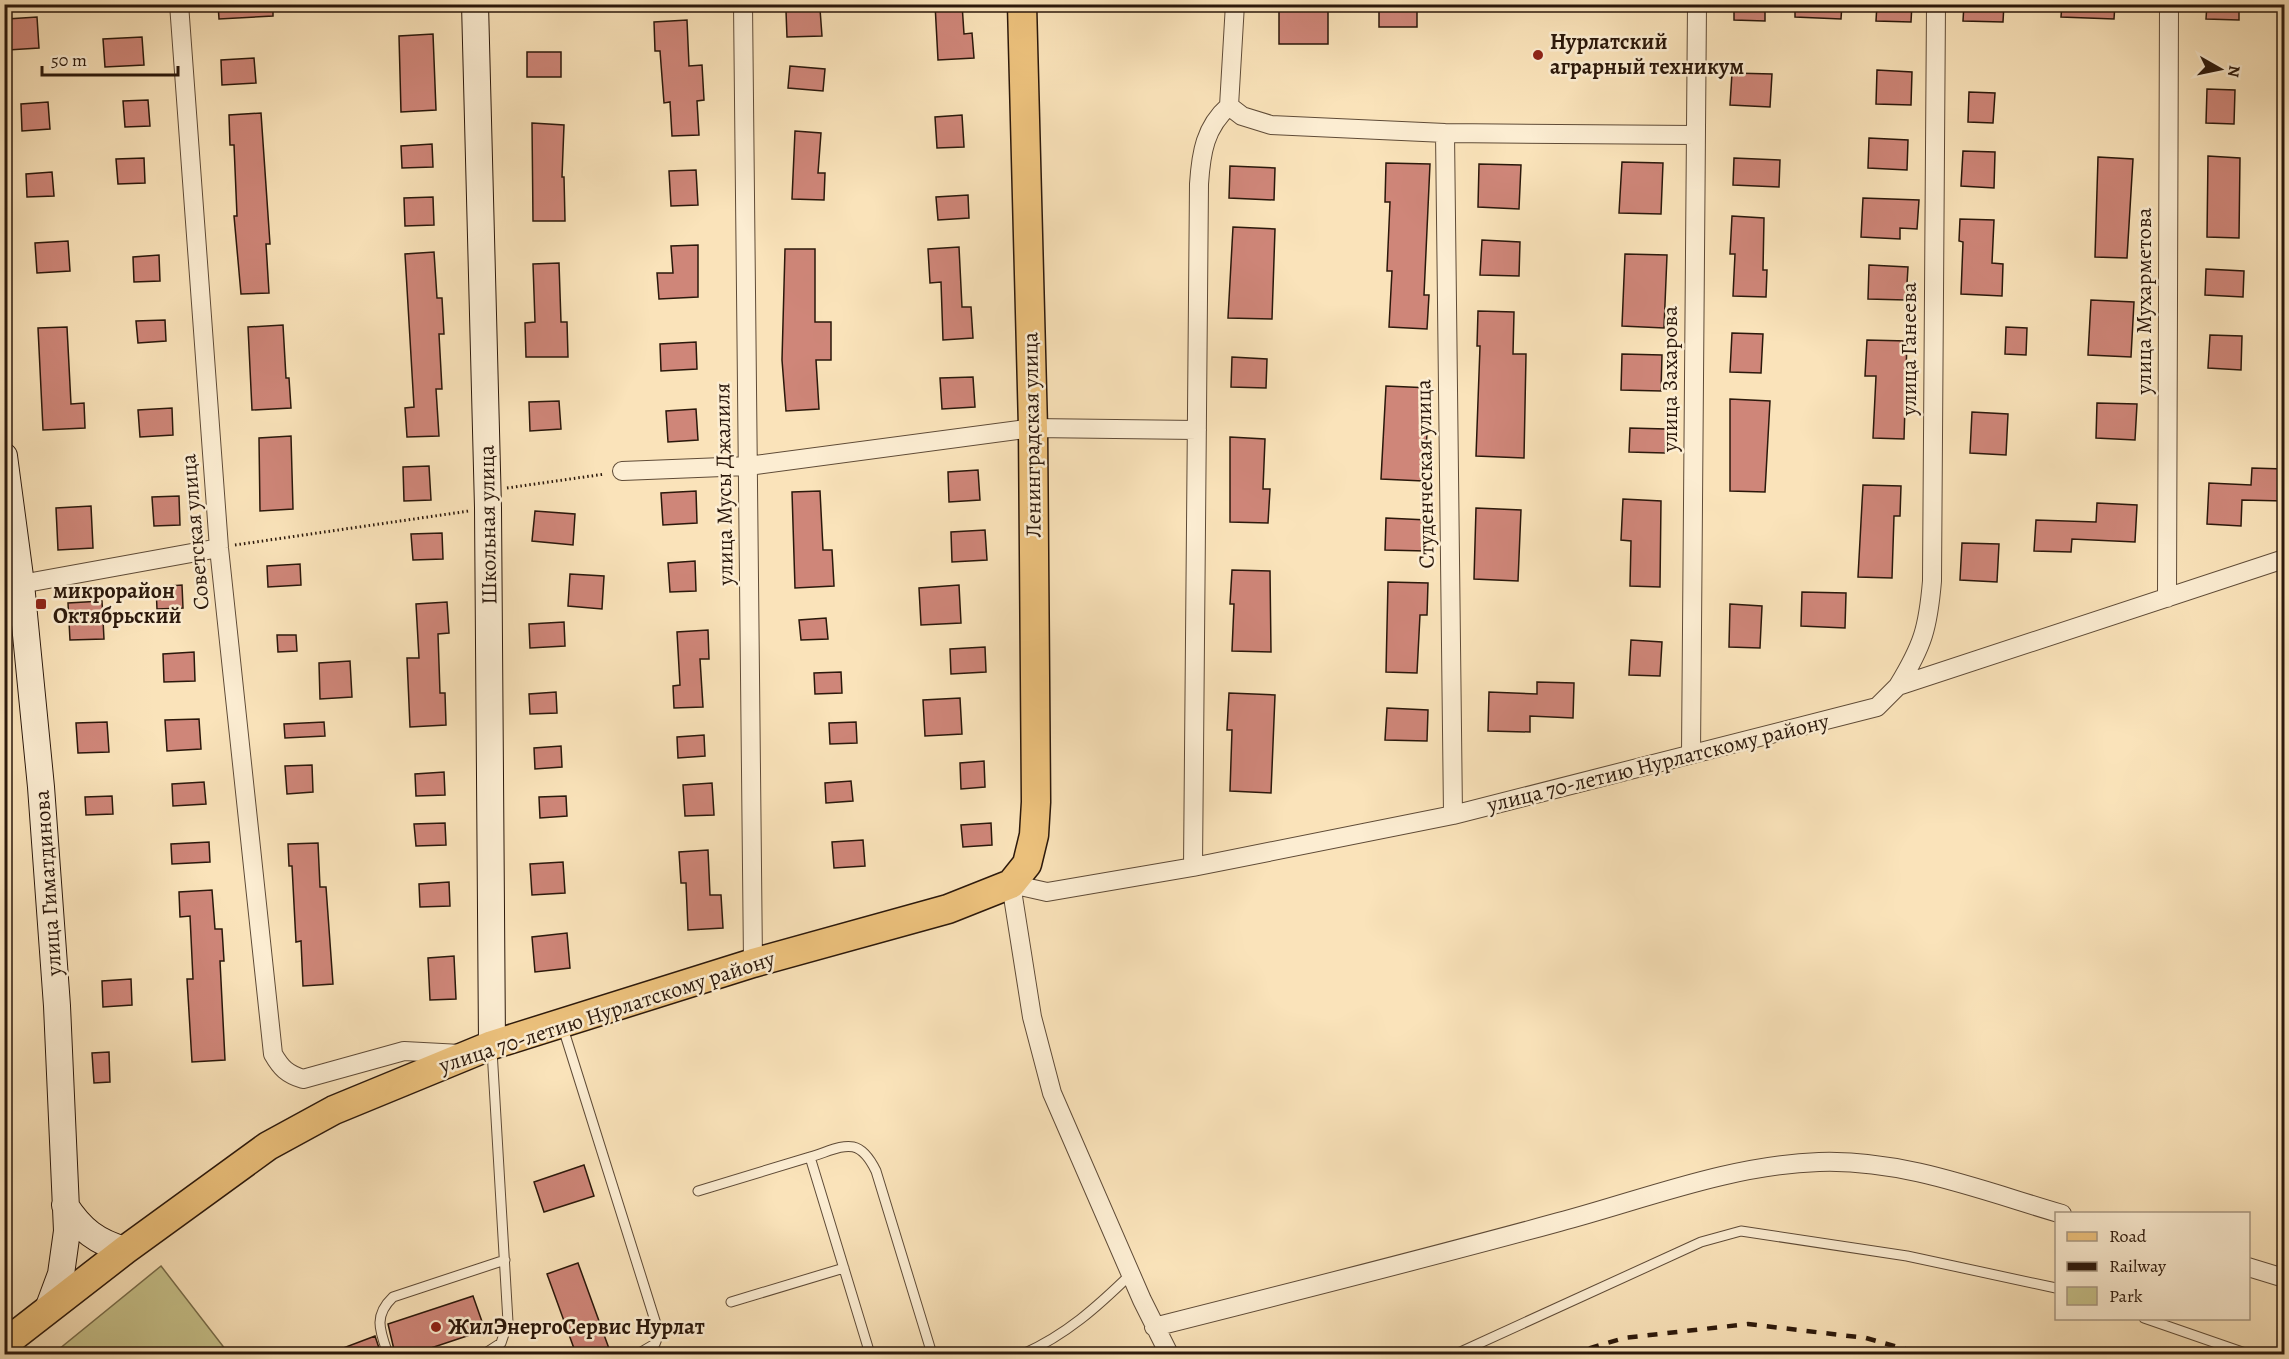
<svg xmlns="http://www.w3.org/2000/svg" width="2289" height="1359" viewBox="0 0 2289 1359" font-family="Alegreya,serif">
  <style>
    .green { fill: #c6c18a; stroke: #786c4a; stroke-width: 1.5 }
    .building { fill: #cf8679; stroke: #2b180b; stroke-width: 1.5 }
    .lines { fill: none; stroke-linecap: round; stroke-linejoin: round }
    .lane-casing { stroke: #5f4b37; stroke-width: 11 }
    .street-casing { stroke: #5f4b37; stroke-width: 20 }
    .secondary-casing { stroke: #2b180b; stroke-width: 28 }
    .primary-casing { stroke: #2b180b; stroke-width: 31 }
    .path { stroke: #2b180b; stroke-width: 3; stroke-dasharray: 1.5 3; stroke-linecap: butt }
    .lane { stroke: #fcedd2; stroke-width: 9 }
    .street { stroke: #fcedd2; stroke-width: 18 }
    .secondary { stroke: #fcedd2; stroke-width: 26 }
    .primary { stroke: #edc27d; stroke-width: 28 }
    .rail { stroke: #2b180b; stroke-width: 4.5; stroke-dasharray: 10 10; stroke-linecap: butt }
    .poi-dot { fill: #8f2418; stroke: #fcedd2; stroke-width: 2 }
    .labels { text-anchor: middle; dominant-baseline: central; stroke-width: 5; stroke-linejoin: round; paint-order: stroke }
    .poi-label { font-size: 22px; font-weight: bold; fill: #2b180b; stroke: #fcedd2; text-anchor: start }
    .street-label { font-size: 22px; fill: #2b180b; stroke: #fcedd2 }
  </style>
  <rect width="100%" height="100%" fill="#fae3ba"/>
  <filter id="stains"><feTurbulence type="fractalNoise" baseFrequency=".00333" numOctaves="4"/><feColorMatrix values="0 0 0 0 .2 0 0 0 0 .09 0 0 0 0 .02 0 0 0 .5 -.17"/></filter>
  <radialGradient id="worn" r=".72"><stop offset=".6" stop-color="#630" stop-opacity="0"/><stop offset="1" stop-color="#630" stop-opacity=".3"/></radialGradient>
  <!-- green -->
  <path class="green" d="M 161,1266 L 229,1354 L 53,1354 Z"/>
  <!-- building -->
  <path class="building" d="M 218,4 L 273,4 L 273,16 L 219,19 Z
    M 935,4 L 962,4 L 964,34 L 972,33 L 974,58 L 938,60 Z
    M 1279,4 L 1328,4 L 1328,44 L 1279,44 Z
    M 1379,4 L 1417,4 L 1417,27 L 1379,27 Z
    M 1734,4 L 1765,4 L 1765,21 L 1734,20 Z
    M 1795,4 L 1842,4 L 1841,19 L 1795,17 Z
    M 1877,4 L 1912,4 L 1911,22 L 1876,21 Z
    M 1964,4 L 2004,4 L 2003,22 L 1963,21 Z
    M 2062,4 L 2115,4 L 2114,19 L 2061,17 Z
    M 2207,4 L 2239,4 L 2239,20 L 2206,19 Z
    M 820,9 L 822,36 L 787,37 L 786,11 Z
    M 37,17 L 39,48 L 8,50 L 7,19 Z
    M 687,20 L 689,66 L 702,65 L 704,100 L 697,101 L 699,135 L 672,136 L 670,102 L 664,103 L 660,51 L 655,51 L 654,22 Z
    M 433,34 L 436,110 L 401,112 L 399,36 Z
    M 142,37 L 144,65 L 105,67 L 103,39 Z
    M 527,52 L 561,52 L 561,77 L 527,77 Z
    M 254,58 L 256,83 L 222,85 L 221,60 Z
    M 790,66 L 825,69 L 823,91 L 788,88 Z
    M 1877,70 L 1912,72 L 1911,105 L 1876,104 Z
    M 1732,73 L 1772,74 L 1770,107 L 1730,105 Z
    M 2207,89 L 2235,90 L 2234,124 L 2206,123 Z
    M 1969,92 L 1995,93 L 1993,123 L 1968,122 Z
    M 148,100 L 150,126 L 125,127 L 123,101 Z
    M 48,102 L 50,129 L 22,131 L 21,104 Z
    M 261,113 L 270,244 L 266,244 L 269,293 L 241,294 L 234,216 L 237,216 L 234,145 L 230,145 L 229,115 Z
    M 962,115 L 964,147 L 937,148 L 935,117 Z
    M 532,123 L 564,125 L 562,177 L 564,177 L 565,221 L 533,221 Z
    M 795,131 L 821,133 L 818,173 L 825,173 L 824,200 L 792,199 Z
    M 1869,138 L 1908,140 L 1907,170 L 1868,168 Z
    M 432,144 L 433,167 L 402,168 L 401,146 Z
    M 1963,151 L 1995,152 L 1994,188 L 1961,186 Z
    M 2208,156 L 2240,158 L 2239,238 L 2207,237 Z
    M 2098,157 L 2133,159 L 2127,258 L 2095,257 Z
    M 144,158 L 145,183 L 118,184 L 116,159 Z
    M 1734,158 L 1780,160 L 1779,187 L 1733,185 Z
    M 1622,162 L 1663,163 L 1661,214 L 1619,213 Z
    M 1386,163 L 1430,164 L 1424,295 L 1429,295 L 1427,329 L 1389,327 L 1392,271 L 1387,271 L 1390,202 L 1385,202 Z
    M 1479,164 L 1521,165 L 1519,209 L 1478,207 Z
    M 1230,166 L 1275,168 L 1274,200 L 1229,198 Z
    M 696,170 L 698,205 L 671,206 L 669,171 Z
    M 52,172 L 54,196 L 27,197 L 26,174 Z
    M 968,195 L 969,218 L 938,220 L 936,197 Z
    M 433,197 L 434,225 L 405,226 L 404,198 Z
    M 1863,198 L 1919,200 L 1917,229 L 1900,228 L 1900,239 L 1861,237 Z
    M 1732,216 L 1764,218 L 1763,270 L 1767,270 L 1766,297 L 1733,296 L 1735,254 L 1730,254 Z
    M 1960,219 L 1994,220 L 1992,263 L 2003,264 L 2002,296 L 1961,294 L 1963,242 L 1959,241 Z
    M 1233,227 L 1275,229 L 1272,319 L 1228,318 Z
    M 1482,240 L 1520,242 L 1519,276 L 1480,275 Z
    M 68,241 L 70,271 L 37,273 L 35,243 Z
    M 698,245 L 698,297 L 659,299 L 657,273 L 673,273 L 671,246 Z
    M 959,247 L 962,307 L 971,307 L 973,338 L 943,340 L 941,282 L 930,283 L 928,249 Z
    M 785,249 L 815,249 L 815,322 L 831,322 L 831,360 L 816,360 L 819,409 L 786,411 L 782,360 Z
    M 434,252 L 437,298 L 442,298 L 444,334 L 439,334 L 442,389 L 436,389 L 439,436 L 407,437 L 405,408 L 414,407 L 405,254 Z
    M 1625,254 L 1667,255 L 1664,328 L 1622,326 Z
    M 159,255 L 160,281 L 134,282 L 133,257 Z
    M 559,263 L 561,322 L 567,322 L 568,357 L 526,357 L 525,323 L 535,322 L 533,264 Z
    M 1869,265 L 1908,267 L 1906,300 L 1868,299 Z
    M 2206,269 L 2244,271 L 2243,297 L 2205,295 Z
    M 2091,300 L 2134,302 L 2131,357 L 2088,355 Z
    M 1478,311 L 1514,312 L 1513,354 L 1526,354 L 1524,458 L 1476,456 L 1480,346 L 1477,346 Z
    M 165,320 L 166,341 L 138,343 L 136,321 Z
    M 283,325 L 286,378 L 289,378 L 291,408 L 252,410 L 248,327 Z
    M 67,327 L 71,404 L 84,403 L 85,428 L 43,430 L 38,328 Z
    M 2006,327 L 2027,328 L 2026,355 L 2005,354 Z
    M 1732,333 L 1763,334 L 1761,373 L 1730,372 Z
    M 2210,335 L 2242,336 L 2241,370 L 2208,368 Z
    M 1867,340 L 1907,341 L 1904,439 L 1873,438 L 1876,376 L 1865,376 Z
    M 696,342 L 697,369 L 661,371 L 660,344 Z
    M 1622,354 L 1662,355 L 1661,391 L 1621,390 Z
    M 1232,357 L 1267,359 L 1266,388 L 1231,387 Z
    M 973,377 L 975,407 L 942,409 L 940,378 Z
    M 1386,386 L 1431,388 L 1423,481 L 1381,479 Z
    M 1730,399 L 1770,401 L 1765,492 L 1730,491 Z
    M 559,401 L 561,429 L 530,431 L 529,402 Z
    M 2097,403 L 2137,404 L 2135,440 L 2096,438 Z
    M 172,408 L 173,435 L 140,437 L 138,410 Z
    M 696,409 L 698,440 L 668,442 L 666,411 Z
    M 1972,412 L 2008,414 L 2006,455 L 1970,453 Z
    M 1630,428 L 1666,429 L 1665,453 L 1629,452 Z
    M 291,436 L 293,509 L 260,511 L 259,438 Z
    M 1230,437 L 1265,439 L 1263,489 L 1270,489 L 1268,523 L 1230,522 Z
    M 429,466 L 431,500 L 404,501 L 403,467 Z
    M 2252,468 L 2284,469 L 2284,501 L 2242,500 L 2241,526 L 2207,524 L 2209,483 L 2251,485 Z
    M 978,470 L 980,500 L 949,502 L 948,472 Z
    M 1863,485 L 1901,486 L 1900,516 L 1894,516 L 1892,578 L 1858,577 Z
    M 696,491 L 697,523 L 663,525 L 661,493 Z
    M 820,491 L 823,550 L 832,550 L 834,586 L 795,588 L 792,492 Z
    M 179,496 L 180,525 L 154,526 L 152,497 Z
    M 1623,499 L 1661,501 L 1660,587 L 1630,586 L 1631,541 L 1621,540 Z
    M 2097,503 L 2137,505 L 2135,542 L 2072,539 L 2071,552 L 2034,551 L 2036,520 L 2096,522 Z
    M 91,506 L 93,548 L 58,550 L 56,508 Z
    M 1476,508 L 1521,510 L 1518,581 L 1474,579 Z
    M 535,511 L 575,514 L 573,545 L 532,541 Z
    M 1386,518 L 1427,520 L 1426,551 L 1385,550 Z
    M 985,530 L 987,560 L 952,562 L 951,532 Z
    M 442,533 L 443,559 L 413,560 L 411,534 Z
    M 1962,543 L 1999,544 L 1997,582 L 1960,580 Z
    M 695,561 L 696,591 L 670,592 L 668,563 Z
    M 300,564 L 301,585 L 268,587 L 267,566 Z
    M 1232,570 L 1270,571 L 1271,652 L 1232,651 L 1234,604 L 1230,604 Z
    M 570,574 L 604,576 L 602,609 L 568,606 Z
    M 1388,582 L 1428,583 L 1427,615 L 1420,615 L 1417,673 L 1386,672 Z
    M 182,585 L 183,608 L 157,609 L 156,587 Z
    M 959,585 L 961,623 L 921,625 L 919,588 Z
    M 1802,592 L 1846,593 L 1845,628 L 1801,626 Z
    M 102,601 L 104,639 L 70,640 L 68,603 Z
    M 447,602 L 449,633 L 438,634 L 440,693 L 445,693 L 446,725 L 410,727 L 407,658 L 419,658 L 416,604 Z
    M 1730,604 L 1762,606 L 1760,648 L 1729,647 Z
    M 826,618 L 828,639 L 801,640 L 799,620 Z
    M 564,622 L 565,646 L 530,648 L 529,624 Z
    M 708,630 L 709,659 L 700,659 L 703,707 L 674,708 L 673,686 L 680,685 L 677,632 Z
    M 277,635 L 296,635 L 297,651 L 278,652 Z
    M 1631,640 L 1662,642 L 1660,676 L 1629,675 Z
    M 985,647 L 986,672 L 951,674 L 950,649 Z
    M 194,652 L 195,681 L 164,682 L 163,654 Z
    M 350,661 L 352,697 L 320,699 L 319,663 Z
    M 841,672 L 842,693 L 815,694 L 814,673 Z
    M 1537,682 L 1574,683 L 1573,718 L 1530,716 L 1530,732 L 1488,731 L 1489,692 L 1537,694 Z
    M 556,692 L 557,713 L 530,714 L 529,694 Z
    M 1229,693 L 1275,695 L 1271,793 L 1230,791 L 1232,730 L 1227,730 Z
    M 960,698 L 962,734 L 925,736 L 923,700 Z
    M 1387,708 L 1428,710 L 1427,741 L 1385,740 Z
    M 199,719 L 201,749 L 167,751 L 165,720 Z
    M 107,722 L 109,752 L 78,753 L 76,723 Z
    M 324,722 L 325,736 L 285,738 L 284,724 Z
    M 856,722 L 857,743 L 830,744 L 829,723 Z
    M 704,735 L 705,756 L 678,758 L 677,737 Z
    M 561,746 L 562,767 L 535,769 L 534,748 Z
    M 984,761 L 985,787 L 961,789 L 960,763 Z
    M 312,765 L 313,792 L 287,794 L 285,766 Z
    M 444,772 L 445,795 L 416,796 L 415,774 Z
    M 851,781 L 853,801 L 826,803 L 825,783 Z
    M 204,782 L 206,804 L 173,806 L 172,784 Z
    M 712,783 L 714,815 L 685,816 L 683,785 Z
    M 112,796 L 113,814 L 86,815 L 85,797 Z
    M 566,796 L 567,816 L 540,818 L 539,797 Z
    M 445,823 L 446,845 L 416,846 L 414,824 Z
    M 991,823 L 992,845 L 963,847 L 961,825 Z
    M 863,840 L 865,866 L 834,868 L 832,842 Z
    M 209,842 L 210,862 L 172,864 L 171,844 Z
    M 318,843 L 320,887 L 326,887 L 333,984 L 303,986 L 301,941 L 296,942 L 292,866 L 289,866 L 288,844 Z
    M 708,850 L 710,895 L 721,895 L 723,928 L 688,930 L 686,883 L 681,883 L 679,852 Z
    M 563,862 L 565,893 L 532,895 L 530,864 Z
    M 449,882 L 450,906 L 420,907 L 419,884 Z
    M 212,890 L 215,929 L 222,929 L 224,961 L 220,961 L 225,1060 L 192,1062 L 187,979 L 193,979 L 190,916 L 180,917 L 179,892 Z
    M 567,933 L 570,968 L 535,972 L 532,937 Z
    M 454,956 L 456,999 L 430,1000 L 428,958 Z
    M 131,979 L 132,1005 L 103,1007 L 102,981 Z
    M 109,1052 L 110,1082 L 94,1083 L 92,1053 Z
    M 584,1165 L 594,1196 L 544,1212 L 534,1182 Z
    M 578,1263 L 611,1354 L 576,1354 L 547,1274 Z
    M 473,1296 L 485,1330 L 413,1354 L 395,1354 L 388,1324 Z
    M 375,1336 L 381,1354 L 331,1354 L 330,1353 Z"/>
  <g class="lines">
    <defs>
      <path id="lane" d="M 563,1028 L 657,1327 L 658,1336 L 655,1344 L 638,1354
        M 698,1191 L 810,1157
        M 731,1302 L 844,1268
        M 2144,1318 L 2248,1354
        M 388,1354 C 380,1331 373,1316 393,1297 L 505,1260
        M 484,1354 L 501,1343 L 508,1322 L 492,1050
        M 870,1354 L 810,1157 C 843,1147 858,1134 876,1171 L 932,1354
        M 1023,1354 C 1066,1335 1097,1307 1131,1274
        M 1456,1354 L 1701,1242 L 1741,1231 L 1907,1256 L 2056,1288"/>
      <path id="street" d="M 179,4 L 219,548 L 273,1054 C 281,1068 287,1074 303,1079 L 404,1051 L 461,1054
        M 743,4 L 753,963
        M 1229,106 L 1235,4
        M 1445,133 L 1453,815
        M 622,471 L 748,466 L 1033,428 L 1197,430
        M 21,584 L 219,548
        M 2167,598 L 2169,4
        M 1898,686 C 1923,645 1928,628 1932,581 L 1936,4
        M 1691,754 L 1697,4
        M 1193,867 L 1199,184 C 1201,153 1205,127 1229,106 L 1242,116 L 1271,125 L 1445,133 L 1696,135
        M 2248,1267 L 2284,1278
        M 1154,1327 C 1289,1293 1424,1259 1559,1222 C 1645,1199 1730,1165 1819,1162 C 1903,1159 1983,1191 2062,1214
        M 1169,1354 L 1142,1300 L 1052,1093 L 1032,1017 L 1011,884 L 1047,892 L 1193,867 L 1453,815 L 1877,707 L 1898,686 L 2284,559"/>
      <path id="secondary" d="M 475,4 L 488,508 L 492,1045
        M 4,456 L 21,584 L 41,787 L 57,1006 L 67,1231 L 61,1274 L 48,1309
        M 65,1205 C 81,1230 97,1242 125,1250"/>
      <path id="primary" d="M 4,1344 L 125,1250 L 268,1146 L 334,1110 L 492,1045 L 753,963 L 948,909 L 1011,884 L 1027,864 L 1034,835 L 1036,802 L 1033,428 L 1022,4"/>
    </defs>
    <!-- lane casing -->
    <use href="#lane" class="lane-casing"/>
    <!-- street casing -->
    <use href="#street" class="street-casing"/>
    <!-- secondary casing -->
    <use href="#secondary" class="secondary-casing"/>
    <!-- primary casing -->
    <use href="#primary" class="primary-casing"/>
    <!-- path -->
    <path class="path" d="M 507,488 L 605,474
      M 235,545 L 469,511"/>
    <!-- lane -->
    <use href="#lane" class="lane"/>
    <!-- street -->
    <use href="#street" class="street"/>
    <!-- secondary -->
    <use href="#secondary" class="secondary"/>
    <!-- primary -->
    <use href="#primary" class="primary"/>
    <!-- rail -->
    <path class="rail" d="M 1570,1354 L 1624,1338 L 1748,1324 L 1866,1338 L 1922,1354"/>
  </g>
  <!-- markers -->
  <g class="poi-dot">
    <circle cx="1538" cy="55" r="6"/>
    <rect x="35" y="598" width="12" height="12" rx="3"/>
    <circle cx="436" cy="1327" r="6"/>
  </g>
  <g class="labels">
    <!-- poi labels -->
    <g class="poi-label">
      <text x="1550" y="42">Нурлатский<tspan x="1550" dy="25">аграрный техникум</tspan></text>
      <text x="53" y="591">микрорайон<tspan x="53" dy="25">Октябрьский</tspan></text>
      <text x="448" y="1327">ЖилЭнергоСервис Нурлат</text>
    </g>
    <!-- street labels -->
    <g class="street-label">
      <text transform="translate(2144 301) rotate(-90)">улица Мухарметова</text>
      <text transform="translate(1909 349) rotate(-90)">улица Ганеева</text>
      <text transform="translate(1670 379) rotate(-90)">улица Захарова</text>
      <text transform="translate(1032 435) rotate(-91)">Ленинградская улица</text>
      <text transform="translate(1425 474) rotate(-91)">Студенческая улица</text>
      <text transform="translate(724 484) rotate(-91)">улица Мусы Джалиля</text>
      <text transform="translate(488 525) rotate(-91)">Школьная улица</text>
      <text transform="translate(195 532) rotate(-95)">Советская улица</text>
      <text transform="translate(1658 763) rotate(-14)">улица 70-летию Нурлатскому району</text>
      <text transform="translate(48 883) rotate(-94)">улица Гиматдинова</text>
      <text transform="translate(607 1012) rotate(-18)">улица 70-летию Нурлатскому району</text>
    </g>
  </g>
  <!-- margin -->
  <rect width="2289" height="1359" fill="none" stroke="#fae3ba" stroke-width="24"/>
  <rect x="6" y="6" width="2277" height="1347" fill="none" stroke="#2b180b" stroke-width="3"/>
  <rect x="12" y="12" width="2265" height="1335" fill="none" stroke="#2b180b" stroke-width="1.5"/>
  <!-- legend -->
  <rect x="2055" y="1212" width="195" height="108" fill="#fcedd2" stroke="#a89882" stroke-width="1.5"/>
  <rect x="2067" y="1232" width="30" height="9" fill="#edc27d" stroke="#a89882" stroke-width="1.5"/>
  <text x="2109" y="1242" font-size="18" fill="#2b180b">Road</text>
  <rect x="2067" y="1262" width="30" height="9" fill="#2b180b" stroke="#a89882" stroke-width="1.5"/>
  <text x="2109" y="1272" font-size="18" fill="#2b180b">Railway</text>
  <rect x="2067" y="1287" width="30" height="18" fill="#c6c18a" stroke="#a89882" stroke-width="1.5"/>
  <text x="2109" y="1302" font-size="18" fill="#2b180b">Park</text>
  <!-- north arrow -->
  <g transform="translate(2220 69) rotate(99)" stroke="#fcedd2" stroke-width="4.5" paint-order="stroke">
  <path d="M0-4.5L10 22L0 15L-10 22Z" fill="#2b180b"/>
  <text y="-9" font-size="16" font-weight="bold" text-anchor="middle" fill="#2b180b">N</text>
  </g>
  <!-- scale -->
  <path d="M42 66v9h136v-9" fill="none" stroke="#2b180b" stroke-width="3"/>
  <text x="51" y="66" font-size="18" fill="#2b180b" stroke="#fcedd2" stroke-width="4.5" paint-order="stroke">50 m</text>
  <rect width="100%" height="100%" filter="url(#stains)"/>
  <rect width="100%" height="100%" fill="url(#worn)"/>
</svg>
